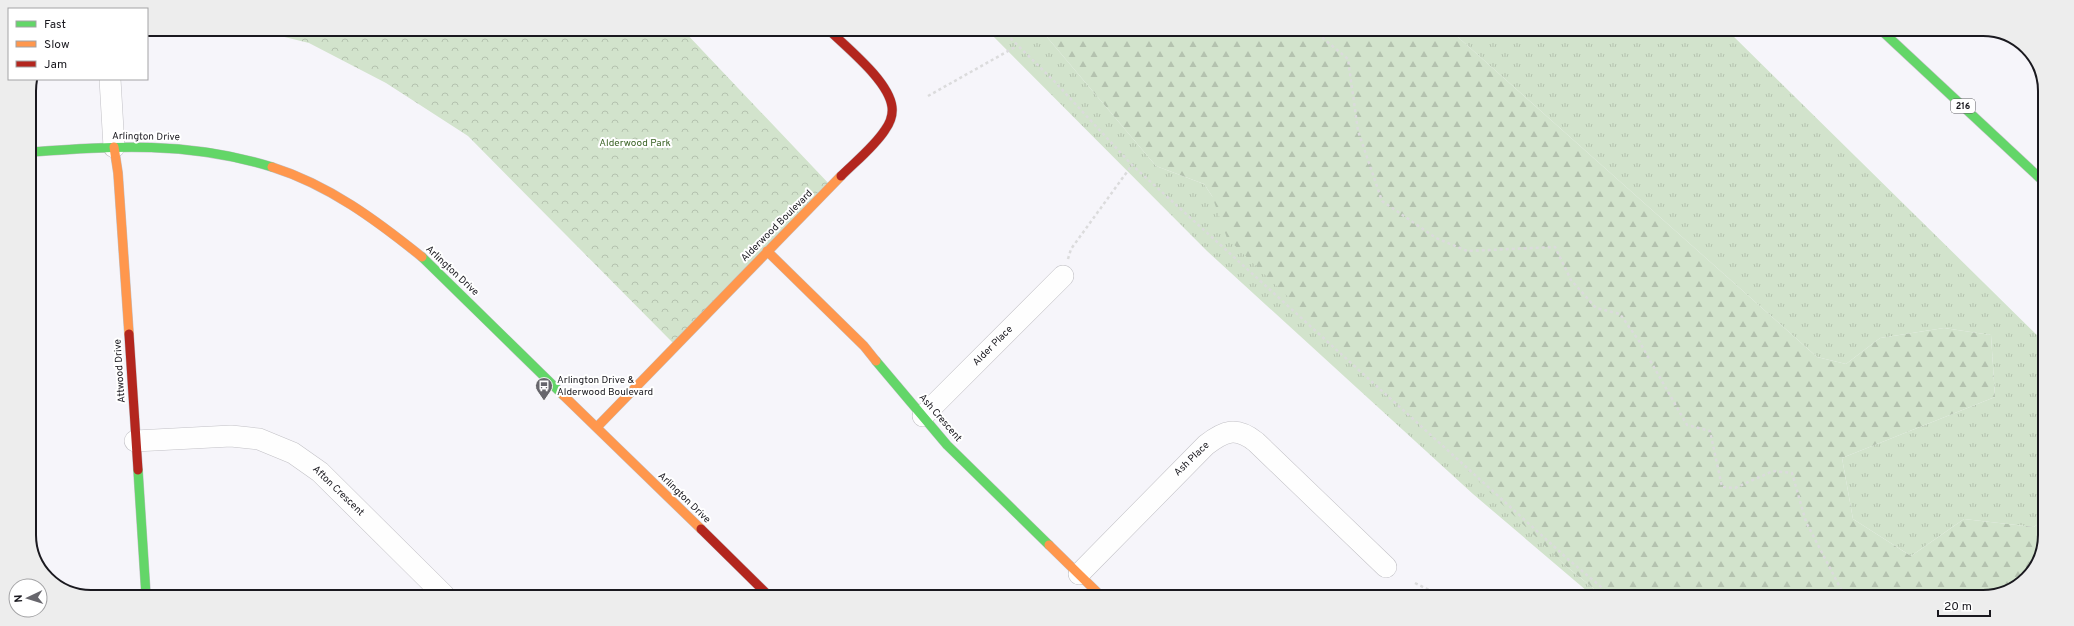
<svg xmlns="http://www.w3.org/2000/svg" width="2074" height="626" viewBox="0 0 2074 626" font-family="Overpass,sans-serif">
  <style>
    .grass { fill: url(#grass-tufts) }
    .forest { fill: url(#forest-firs) }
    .park { fill: url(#park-crowns) }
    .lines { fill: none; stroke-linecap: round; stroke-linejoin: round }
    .street-casing { stroke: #c2c1c6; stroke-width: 22 }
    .fast-casing { stroke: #c2c1c6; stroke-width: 10 }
    .slow-casing { stroke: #c2c1c6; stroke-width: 10 }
    .jam-casing { stroke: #c2c1c6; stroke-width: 10 }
    .path { stroke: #dbdbdc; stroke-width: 2.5; stroke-dasharray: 3 3; stroke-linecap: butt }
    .street { stroke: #fefefe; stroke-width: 21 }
    .fast { stroke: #63d668; stroke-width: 9 }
    .slow { stroke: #ff974d; stroke-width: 9 }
    .jam { stroke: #b3261e; stroke-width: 9 }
    .labels { text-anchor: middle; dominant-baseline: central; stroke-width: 4; stroke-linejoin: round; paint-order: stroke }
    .shield { fill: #fff; stroke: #5f5e62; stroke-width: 1 }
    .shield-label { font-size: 9px; font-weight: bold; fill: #1a191f }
    .street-label { font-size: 10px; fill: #1a191f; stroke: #fff }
    .park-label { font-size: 10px; fill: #3b6326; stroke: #fff }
    .poi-label { font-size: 10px; fill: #1a191f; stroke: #fff; text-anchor: start }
    .rim { fill: none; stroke: #1a191f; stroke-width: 2 }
  </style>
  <defs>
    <pattern id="grass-tufts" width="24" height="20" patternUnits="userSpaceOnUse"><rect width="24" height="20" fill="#d2e3cc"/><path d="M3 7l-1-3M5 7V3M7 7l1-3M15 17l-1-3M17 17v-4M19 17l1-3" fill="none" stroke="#b4c2af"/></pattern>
    <pattern id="forest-firs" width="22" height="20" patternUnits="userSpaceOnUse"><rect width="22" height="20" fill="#d2e3cc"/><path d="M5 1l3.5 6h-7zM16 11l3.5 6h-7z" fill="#b4c2af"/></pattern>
    <pattern id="park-crowns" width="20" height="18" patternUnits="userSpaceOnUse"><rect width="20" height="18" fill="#d2e3cc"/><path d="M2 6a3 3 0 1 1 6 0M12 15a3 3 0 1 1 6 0" fill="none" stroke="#b4c2af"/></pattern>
  </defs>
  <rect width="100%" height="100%" fill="#f6f5fa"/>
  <!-- grass -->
  <path class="grass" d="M 987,30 L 1041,30 L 1156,166 L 1204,184 L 1212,196 L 1566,566 L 1604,597 L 1594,597 L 1473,494 L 1207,251 Z
    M 1450,30 L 1728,31 L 2044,342 L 2043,520 L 2034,527 L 1964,519 L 1911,556 L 1853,519 L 1842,458 L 1995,397 L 1991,335 L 1944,328 L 1880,338 L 1846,364 L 1817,357 Z"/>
  <!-- forest -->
  <path class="forest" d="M 1041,30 L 1450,30 L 1817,357 L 1846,364 L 1880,338 L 1944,328 L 1991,335 L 1995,397 L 1842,458 L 1853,519 L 1911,556 L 1964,519 L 2034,527 L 2043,520 L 2043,551 L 2021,584 L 1983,597 L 1604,597 L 1566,566 L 1227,238 L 1212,196 L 1204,184 L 1156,166 Z"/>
  <!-- park -->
  <path class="park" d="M 252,29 L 683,30 L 831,186 L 675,345 L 468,136 L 386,83 L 309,43 Z"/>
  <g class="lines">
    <defs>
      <path id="street" d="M 110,79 L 114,147
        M 923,416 L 1063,276
        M 135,441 L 231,436 L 259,439 L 293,453 L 320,472 L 444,595
        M 1079,574 L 1206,445 C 1224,431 1236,426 1256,442 L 1386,567"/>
      <path id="fast" d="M 1882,31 L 2044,182
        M 29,152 C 115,146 188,141 272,167
        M 422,257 L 563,395
        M 876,361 L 947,445 L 1049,545
        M 138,470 L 146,595"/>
      <path id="slow" d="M 114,147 L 118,173 L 129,334
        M 272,167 C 329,185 376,220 422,257
        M 767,251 L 864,346 L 876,361
        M 563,395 L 701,529
        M 597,427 L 841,176
        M 1049,545 L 1101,596"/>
      <path id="jam" d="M 829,30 C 847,48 889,81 892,107 C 893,115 890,123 885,130 C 874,147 855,162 841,176
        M 129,334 L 138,470
        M 701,529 L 769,596"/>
    </defs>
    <!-- street casing -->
    <use href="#street" class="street-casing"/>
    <!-- fast casing -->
    <use href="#fast" class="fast-casing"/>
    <!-- slow casing -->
    <use href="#slow" class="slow-casing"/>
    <!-- jam casing -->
    <use href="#jam" class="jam-casing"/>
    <!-- path -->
    <path class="path" d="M 1002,30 L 1054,81 L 1132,165 L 1569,560 L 1613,597
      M 1313,30 L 1348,59 L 1358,131 L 1382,201 L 1436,238 L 1467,251 L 1555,247 L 1571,280 L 1596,308 L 1620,314 L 1639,341 L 1687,425 L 1710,431 L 1722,487 L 1735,488 L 1773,471 L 1792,473 L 1806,522 L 1845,597
      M 928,96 L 1017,46
      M 1068,259 L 1071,249 L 1132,165
      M 1415,583 L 1441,596"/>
    <!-- street -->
    <use href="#street" class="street"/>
    <!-- fast -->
    <use href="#fast" class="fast"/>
    <!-- slow -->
    <use href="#slow" class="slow"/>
    <!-- jam -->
    <use href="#jam" class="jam"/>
  </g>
  <!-- icons -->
  <defs>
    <symbol id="bus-pin" viewBox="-11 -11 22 30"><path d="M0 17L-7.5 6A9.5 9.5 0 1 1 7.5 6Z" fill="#67666c" stroke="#fff"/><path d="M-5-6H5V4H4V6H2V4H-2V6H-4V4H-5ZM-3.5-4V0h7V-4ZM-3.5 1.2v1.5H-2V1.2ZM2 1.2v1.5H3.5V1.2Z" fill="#fff"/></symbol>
  </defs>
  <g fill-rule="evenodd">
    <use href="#bus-pin" x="534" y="376" width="20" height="27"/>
  </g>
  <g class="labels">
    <!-- shield labels -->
    <rect class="shield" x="1951" y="99" width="24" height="14" rx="3"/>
    <g class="shield-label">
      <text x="1963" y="106">216</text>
    </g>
    <!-- street labels -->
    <g class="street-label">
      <text transform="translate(146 137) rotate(1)">Arlington Drive</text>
      <text transform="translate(777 226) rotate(-45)">Alderwood Boulevard</text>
      <text transform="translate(452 271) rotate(43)">Arlington Drive</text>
      <text transform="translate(993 346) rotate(-45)">Alder Place</text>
      <text transform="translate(120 371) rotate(-94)">Attwood Drive</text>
      <text transform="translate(940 418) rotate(49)">Ash Crescent</text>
      <text transform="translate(1192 459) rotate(-44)">Ash Place</text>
      <text transform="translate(338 491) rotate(44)">Afton Crescent</text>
      <text transform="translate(684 498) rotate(44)">Arlington Drive</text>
    </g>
    <!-- park labels -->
    <g class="park-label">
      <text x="635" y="143">Alderwood Park</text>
    </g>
    <!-- poi labels -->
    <g class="poi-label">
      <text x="557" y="380">Arlington Drive &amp;<tspan x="557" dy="12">Alderwood Boulevard</tspan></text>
    </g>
  </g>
  <!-- crop -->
  <path d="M0 0H2074V626H0ZM91 36H1983A55 55 0 0 1 2038 91V535A55 55 0 0 1 1983 590H91A55 55 0 0 1 36 535V91A55 55 0 0 1 91 36Z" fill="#ededed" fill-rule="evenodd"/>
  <path class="rim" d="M91 36H1983A55 55 0 0 1 2038 91V535A55 55 0 0 1 1983 590H91A55 55 0 0 1 36 535V91A55 55 0 0 1 91 36Z"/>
  <!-- legend -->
  <rect x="8" y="8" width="140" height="72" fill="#ffffff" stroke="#a3a3a5"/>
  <rect x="16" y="21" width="20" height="6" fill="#63d668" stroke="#a3a3a5"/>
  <text x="44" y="28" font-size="12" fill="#1a191f">Fast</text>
  <rect x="16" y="41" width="20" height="6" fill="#ff974d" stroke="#a3a3a5"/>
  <text x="44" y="48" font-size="12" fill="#1a191f">Slow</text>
  <rect x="16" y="61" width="20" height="6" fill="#b3261e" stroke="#a3a3a5"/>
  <text x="44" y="68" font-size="12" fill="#1a191f">Jam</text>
  <!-- north arrow -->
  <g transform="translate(28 598) rotate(266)"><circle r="19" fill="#ffffff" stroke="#a3a3a5"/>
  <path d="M0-3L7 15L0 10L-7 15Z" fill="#67666c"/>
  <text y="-6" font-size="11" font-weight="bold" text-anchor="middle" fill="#1a191f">N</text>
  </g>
  <!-- scale -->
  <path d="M1938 610v6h52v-6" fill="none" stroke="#1a191f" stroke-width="2"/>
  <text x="1944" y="610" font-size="12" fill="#1a191f" stroke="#ffffff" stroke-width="3" paint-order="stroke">20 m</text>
</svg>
